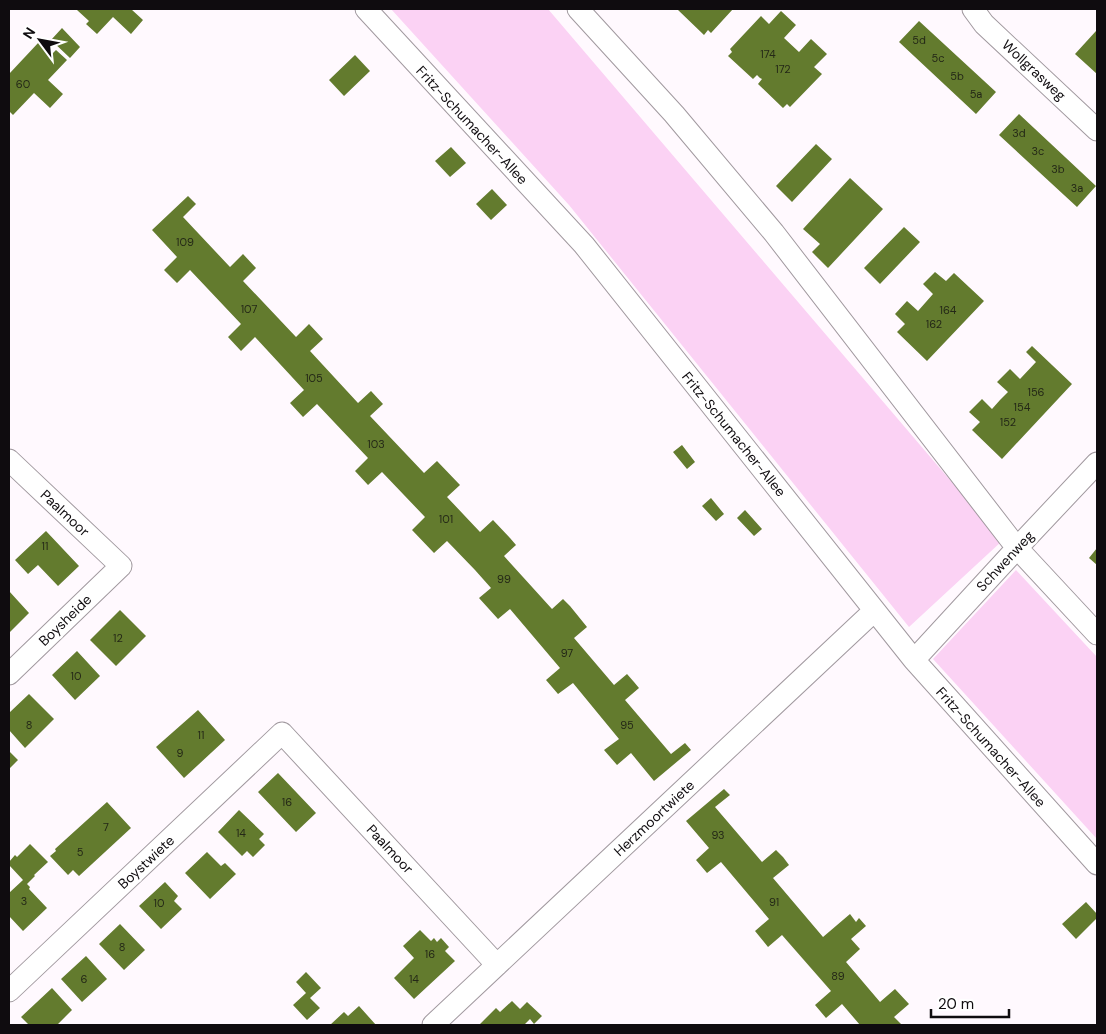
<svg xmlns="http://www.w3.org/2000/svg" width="1106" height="1034" viewBox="0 0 1106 1034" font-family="'DM Sans',sans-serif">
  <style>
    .green { fill: #fbd2f4 }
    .building { fill: #637b2e }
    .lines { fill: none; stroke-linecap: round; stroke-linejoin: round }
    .street-casing { stroke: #a1999f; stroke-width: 23 }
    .street { stroke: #fff; stroke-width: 21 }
    .labels { text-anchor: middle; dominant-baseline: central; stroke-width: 5; stroke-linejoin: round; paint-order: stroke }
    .number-label { font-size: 11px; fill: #242817 }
    .street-label { font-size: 14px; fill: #0f0c0f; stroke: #fff }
  </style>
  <rect width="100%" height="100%" fill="#fff9fe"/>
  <!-- green -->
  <path class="green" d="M 391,9 L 548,9 L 1002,541 L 909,627 L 569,205 Z
    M 1016,570 L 1097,657 L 1097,839 L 933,659 Z"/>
  <!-- building -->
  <path class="building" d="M 78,9 L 131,9 L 143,20 L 131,34 L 113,17 L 97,34 L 86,24 L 89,21 L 77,10 Z
    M 679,9 L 733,9 L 711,33 L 708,30 L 704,35 L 678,10 Z
    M 781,11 L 796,25 L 784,38 L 799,52 L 811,39 L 827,54 L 814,67 L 822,74 L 790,107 L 787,104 L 783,108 L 758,84 L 762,79 L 760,78 L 757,75 L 753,79 L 728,56 L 732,52 L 730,49 L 761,16 L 769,24 Z
    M 919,21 L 996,92 L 976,114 L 899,42 Z
    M 62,28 L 80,47 L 70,58 L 51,40 Z
    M 1096,31 L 1097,32 L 1097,74 L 1075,54 Z
    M 39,42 L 52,54 L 56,50 L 67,60 L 48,80 L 63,94 L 50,108 L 34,93 L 13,115 L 9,111 L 9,74 Z
    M 355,55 L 370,71 L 344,96 L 329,80 Z
    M 1019,114 L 1096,186 L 1077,207 L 999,135 Z
    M 816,144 L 832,159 L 792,202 L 776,186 Z
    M 451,147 L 466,163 L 450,177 L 435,161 Z
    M 850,178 L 883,209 L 828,268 L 812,252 L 820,244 L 803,229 Z
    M 492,189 L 507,205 L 491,220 L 476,204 Z
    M 188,196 L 196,204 L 183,217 L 230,267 L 243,254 L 256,268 L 243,281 L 296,337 L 309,324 L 323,339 L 310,351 L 358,403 L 371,391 L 383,404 L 370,416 L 424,473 L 437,461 L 460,485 L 447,497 L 480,532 L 493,520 L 510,538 L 516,545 L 504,556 L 552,609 L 563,599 L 570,606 L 587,627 L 574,638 L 614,685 L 627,674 L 634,682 L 639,688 L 625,700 L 671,754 L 685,743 L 691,750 L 654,781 L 631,753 L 617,765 L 604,750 L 619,739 L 573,683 L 558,694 L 546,680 L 560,668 L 510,609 L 498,619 L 479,598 L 491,588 L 475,570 L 447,541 L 434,553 L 412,530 L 425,517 L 382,472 L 368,485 L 355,471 L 368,458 L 317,404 L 303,417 L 290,403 L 304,390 L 255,337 L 241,351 L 228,337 L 241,324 L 190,270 L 177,283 L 164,270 L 177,257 L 152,230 Z
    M 904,227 L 920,242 L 880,284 L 864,268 Z
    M 935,272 L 946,281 L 954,273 L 984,301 L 927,361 L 897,332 L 905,324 L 895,314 L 907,301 L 918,311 L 933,294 L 923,284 Z
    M 1032,346 L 1072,384 L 1002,459 L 972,430 L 980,422 L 969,412 L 982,399 L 992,409 L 1000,400 L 1008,392 L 997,382 L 1010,369 L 1020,379 L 1036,362 L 1026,352 Z
    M 682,445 L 695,462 L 687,469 L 673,452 Z
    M 711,498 L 724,514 L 716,521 L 702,506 Z
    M 745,510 L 762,529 L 754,536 L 737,518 Z
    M 46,531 L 79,566 L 58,586 L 38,565 L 28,574 L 15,560 Z
    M 1097,548 L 1097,565 L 1089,558 Z
    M 9,591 L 29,613 L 9,633 Z
    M 120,610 L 146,636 L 116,666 L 90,640 Z
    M 77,651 L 100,676 L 75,700 L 52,675 Z
    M 29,694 L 54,719 L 25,748 L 9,730 L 9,713 Z
    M 198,710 L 225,740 L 184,778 L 156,747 Z
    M 9,751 L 18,760 L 9,769 Z
    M 278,773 L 316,813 L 296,832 L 258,792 Z
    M 724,789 L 730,795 L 715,807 L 762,862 L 776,850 L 783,857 L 789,865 L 773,878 L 823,937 L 850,914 L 856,922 L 859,918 L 866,926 L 851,939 L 860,949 L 846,962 L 880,1002 L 895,989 L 909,1004 L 894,1017 L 902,1025 L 860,1025 L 842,1004 L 826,1018 L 815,1005 L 831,991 L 782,935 L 768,947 L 755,931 L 769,919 L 721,862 L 707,873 L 696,860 L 709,848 L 686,821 Z
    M 107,802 L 131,828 L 79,876 L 73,870 L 68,875 L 50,856 L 56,851 L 55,849 Z
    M 239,810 L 264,834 L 259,839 L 265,845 L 253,857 L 247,851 L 242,856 L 218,832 Z
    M 30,844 L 48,862 L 34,875 L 35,876 L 27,884 L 30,887 L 29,889 L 47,908 L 23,931 L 9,916 L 9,893 L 23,880 L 9,865 L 9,862 L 15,855 L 17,857 Z
    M 207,852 L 221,866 L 225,863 L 236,874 L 210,899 L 185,873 Z
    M 165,882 L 178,896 L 174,901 L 182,909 L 161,929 L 139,906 Z
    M 1086,902 L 1097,914 L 1097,918 L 1076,939 L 1062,924 Z
    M 120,924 L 145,950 L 124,970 L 99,944 Z
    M 420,930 L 431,941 L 434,938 L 437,942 L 441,938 L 449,947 L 445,951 L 455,961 L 414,999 L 394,978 L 414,958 L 403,946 Z
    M 86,956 L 107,979 L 82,1002 L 61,979 Z
    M 306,972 L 321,988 L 310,998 L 320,1008 L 307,1020 L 293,1005 L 306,993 L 296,982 Z
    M 52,988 L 72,1010 L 57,1025 L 29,1025 L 21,1017 Z
    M 512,1001 L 520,1009 L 527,1002 L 542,1016 L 534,1024 L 530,1019 L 524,1025 L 479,1025 L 496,1008 L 500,1012 Z
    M 359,1006 L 376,1025 L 330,1025 L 344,1012 L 348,1016 Z"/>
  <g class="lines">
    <defs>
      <path id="street" d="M 366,9 L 584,245 L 914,660 L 1097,864
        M 578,9 L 674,114 L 774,233 L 1017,548 L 1097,634
        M 973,9 L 984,24 L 1097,130
        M 9,460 L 121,566 L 9,674
        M 914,660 L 1017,548 L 1097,463
        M 9,991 L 282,733 L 497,965
        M 433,1025 L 874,611"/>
    </defs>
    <!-- street casing -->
    <use href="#street" class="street-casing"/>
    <!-- street -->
    <use href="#street" class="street"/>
  </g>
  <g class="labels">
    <!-- number labels -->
    <g class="number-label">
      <text x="919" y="40">5d</text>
      <text x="768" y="54">174</text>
      <text x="938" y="58">5c</text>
      <text x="783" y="69">172</text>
      <text x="957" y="76">5b</text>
      <text x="23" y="84">60</text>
      <text x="976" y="94">5a</text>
      <text x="1019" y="133">3d</text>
      <text x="1038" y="151">3c</text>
      <text x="1058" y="169">3b</text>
      <text x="1077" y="188">3a</text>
      <text x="185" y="242">109</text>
      <text x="249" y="309">107</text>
      <text x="948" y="310">164</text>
      <text x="934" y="324">162</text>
      <text x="314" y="378">105</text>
      <text x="1036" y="392">156</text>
      <text x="1022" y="407">154</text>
      <text x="1008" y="422">152</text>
      <text x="376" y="444">103</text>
      <text x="446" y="519">101</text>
      <text x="45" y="546">11</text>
      <text x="504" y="579">99</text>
      <text x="118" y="638">12</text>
      <text x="567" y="653">97</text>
      <text x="76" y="676">10</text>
      <text x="29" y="725">8</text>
      <text x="627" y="725">95</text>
      <text x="201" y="735">11</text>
      <text x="180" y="753">9</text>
      <text x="287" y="802">16</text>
      <text x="106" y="827">7</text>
      <text x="241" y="833">14</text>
      <text x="718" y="835">93</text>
      <text x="80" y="852">5</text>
      <text x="24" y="901">3</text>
      <text x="774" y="902">91</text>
      <text x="159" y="903">10</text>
      <text x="122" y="947">8</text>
      <text x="430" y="954">16</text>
      <text x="838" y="976">89</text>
      <text x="84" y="979">6</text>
      <text x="414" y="979">14</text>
    </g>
    <!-- street labels -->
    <g class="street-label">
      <text transform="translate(1034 70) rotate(43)">Wollgrasweg</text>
      <text transform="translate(472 125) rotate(47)">Fritz-Schumacher-Allee</text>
      <text transform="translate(734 434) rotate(51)">Fritz-Schumacher-Allee</text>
      <text transform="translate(65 513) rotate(43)">Paalmoor</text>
      <text transform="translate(1005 561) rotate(-47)">Schwenweg</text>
      <text transform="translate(65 620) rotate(-44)">Boysheide</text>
      <text transform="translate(991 747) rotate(48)">Fritz-Schumacher-Allee</text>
      <text transform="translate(654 818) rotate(-43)">Herzmoortwiete</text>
      <text transform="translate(390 849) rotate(47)">Paalmoor</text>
      <text transform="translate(146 862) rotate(-43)">Boystwiete</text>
    </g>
  </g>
  <!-- border -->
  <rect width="1106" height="1034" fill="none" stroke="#0f0c0f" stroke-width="20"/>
  <!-- north arrow -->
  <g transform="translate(40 40) rotate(302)" stroke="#ffffff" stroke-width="4" paint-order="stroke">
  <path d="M0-4L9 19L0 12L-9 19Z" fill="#0f0c0f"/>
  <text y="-8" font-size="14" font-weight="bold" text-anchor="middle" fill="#0f0c0f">N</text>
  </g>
  <!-- scale -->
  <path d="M931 1009v8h78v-8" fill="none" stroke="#0f0c0f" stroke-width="2.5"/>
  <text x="938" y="1009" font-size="15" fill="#0f0c0f" stroke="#ffffff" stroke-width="4" paint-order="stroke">20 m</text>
</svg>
